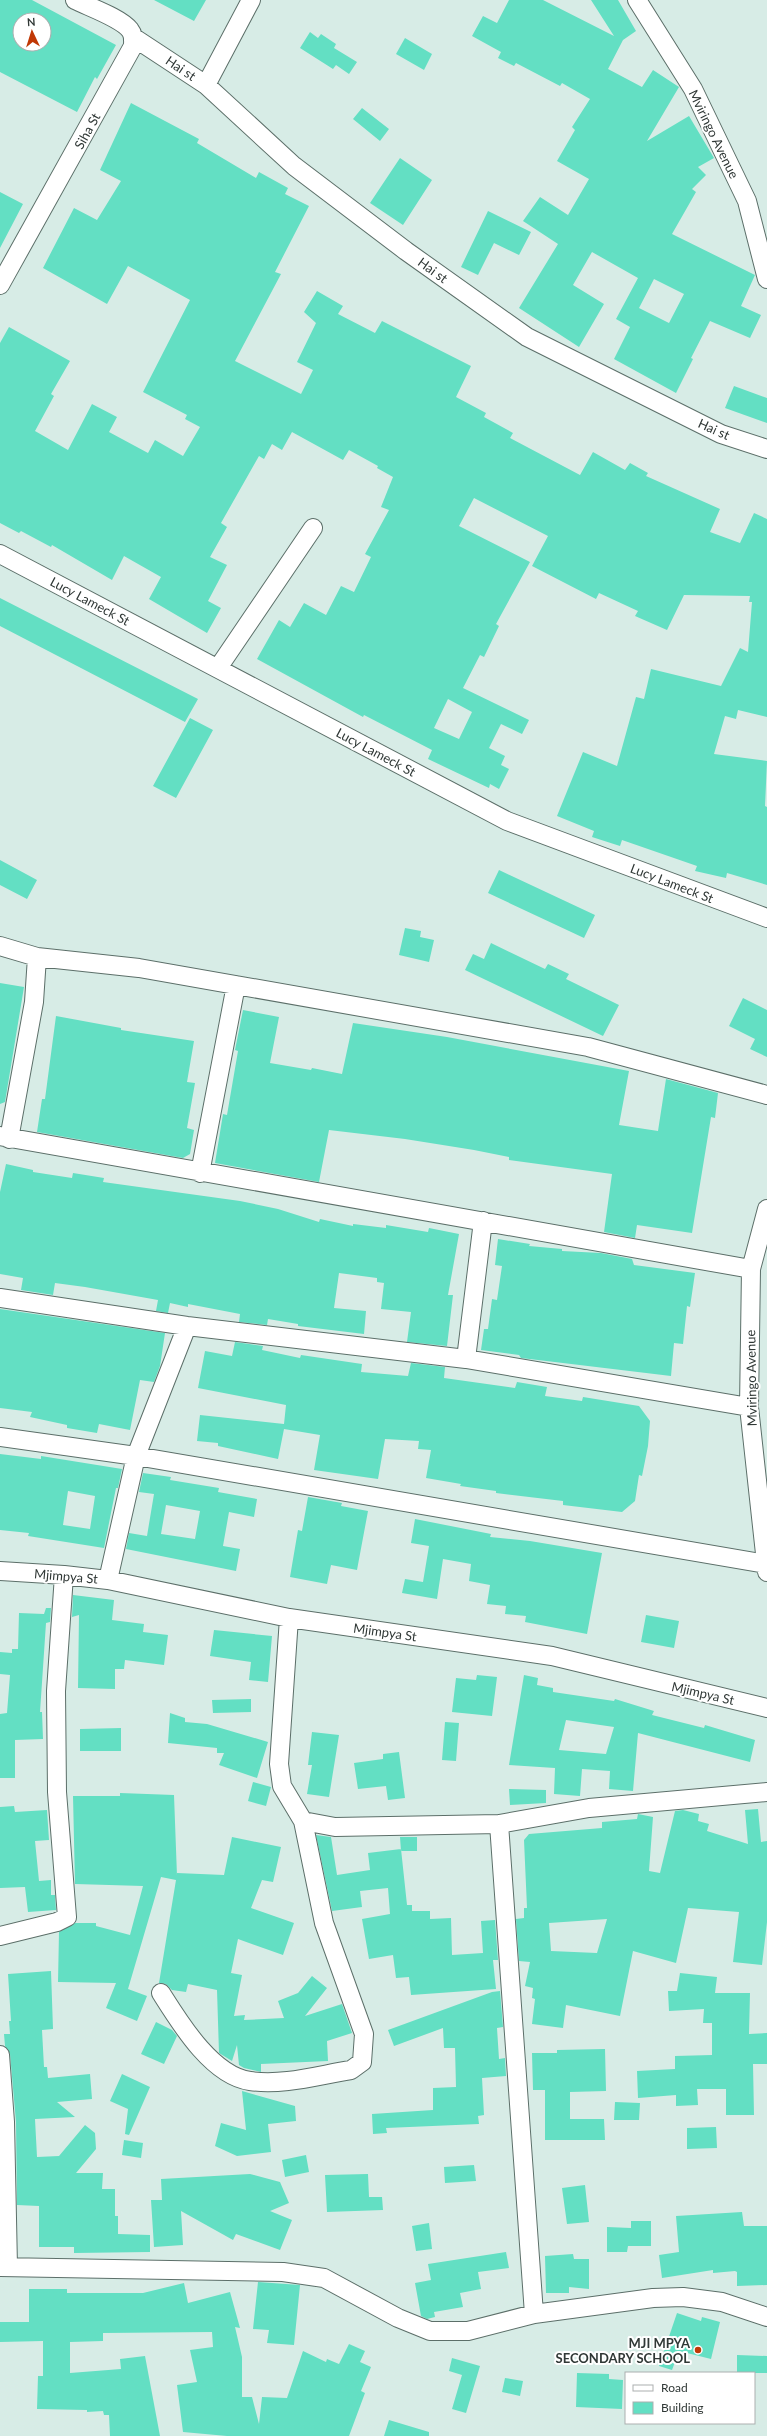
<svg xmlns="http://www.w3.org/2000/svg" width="767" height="2436" viewBox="0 0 767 2436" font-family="Lato,sans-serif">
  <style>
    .building { fill: #63dfc3; fill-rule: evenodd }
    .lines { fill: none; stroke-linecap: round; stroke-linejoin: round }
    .minor-casing { stroke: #5c6f69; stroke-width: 20 }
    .minor { stroke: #fff; stroke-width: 18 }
    .poi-dot { fill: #c03805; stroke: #fff; stroke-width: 1.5 }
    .labels { text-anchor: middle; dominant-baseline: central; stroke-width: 4; stroke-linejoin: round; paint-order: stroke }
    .street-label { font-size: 13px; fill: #303836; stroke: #fff }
    .poi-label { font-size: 13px; font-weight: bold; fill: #303836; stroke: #fff; text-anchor: end }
  </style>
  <rect width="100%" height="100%" fill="#d7ece6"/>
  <!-- building -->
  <path class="building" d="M 0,0 L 32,0 L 116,45 L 97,79 L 95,77 L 77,112 L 0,72 ZM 20,20 L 44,20 L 44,44 L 20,44 Z
    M 154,0 L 206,0 L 194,21 Z
    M 509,0 L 543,0 L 614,36 L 591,0 L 618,0 L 636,31 L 623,40 L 608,69 L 642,87 L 653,70 L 679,87 L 647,141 L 689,116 L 714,158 L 698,167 L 706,175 L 692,189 L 696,192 L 672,234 L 755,275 L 741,306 L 761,315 L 750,338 L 710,321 L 691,358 L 693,359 L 676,393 L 614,359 L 630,327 L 616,319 L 638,278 L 592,252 L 573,285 L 604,304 L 579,347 L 519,308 L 558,244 L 523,221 L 540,197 L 568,215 L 589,179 L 557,161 L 575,130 L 572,127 L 590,99 L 562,83 L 560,86 L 516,63 L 514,66 L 498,58 L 501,52 L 472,36 L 483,16 L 497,23 ZM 654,279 L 684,294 L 669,323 L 639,308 Z
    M 310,32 L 318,38 L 321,34 L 336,44 L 334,48 L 357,62 L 349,74 L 336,65 L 333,69 L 300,48 Z
    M 405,38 L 432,54 L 424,70 L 396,54 Z
    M 131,103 L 199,139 L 197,143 L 256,178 L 259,172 L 288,188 L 285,194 L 309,206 L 275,272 L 281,274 L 235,361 L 301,394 L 313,370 L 297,362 L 316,323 L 304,312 L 317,291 L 343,306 L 338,314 L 375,333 L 382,321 L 471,366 L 456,397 L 486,413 L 484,417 L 513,433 L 510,438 L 580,475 L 593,452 L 625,470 L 630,463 L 648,473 L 646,476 L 720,509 L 710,532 L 740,543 L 754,513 L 767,519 L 767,717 L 738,710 L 736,719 L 725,716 L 714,754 L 767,761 L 765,806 L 767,807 L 767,885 L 727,873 L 726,878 L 695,871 L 697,866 L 622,840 L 620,846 L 592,837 L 594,831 L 557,816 L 583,752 L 617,766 L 636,697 L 644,699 L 651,669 L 721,686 L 740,648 L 748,652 L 752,602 L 749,602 L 750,596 L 684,595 L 667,630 L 635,616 L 638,611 L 599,593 L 596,599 L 532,566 L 548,536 L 474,498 L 459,526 L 530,562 L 496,624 L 499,626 L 484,657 L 480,655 L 463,688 L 529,720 L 522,734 L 501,724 L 489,748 L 505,756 L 501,765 L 509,769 L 499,789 L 490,784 L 489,788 L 428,759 L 432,750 L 364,715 L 363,717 L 257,659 L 279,620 L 290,627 L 304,603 L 326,615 L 341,586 L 354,592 L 371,557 L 365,554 L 389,510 L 381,507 L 393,477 L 377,468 L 378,466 L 349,450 L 343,460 L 292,432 L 282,450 L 272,444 L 264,459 L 259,456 L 221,523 L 227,527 L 210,557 L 227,565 L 208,601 L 221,608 L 207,633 L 149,599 L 161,577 L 124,556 L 112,580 L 52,545 L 51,547 L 21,531 L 19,533 L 0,523 L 0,343 L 9,327 L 70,361 L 51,394 L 54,396 L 35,431 L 68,450 L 92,404 L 117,417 L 109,432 L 148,453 L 155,440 L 183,456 L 200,427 L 185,419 L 187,415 L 143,392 L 190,300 L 128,266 L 107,304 L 43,268 L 74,208 L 97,220 L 121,181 L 100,170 ZM 448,699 L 472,712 L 459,739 L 434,728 Z
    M 362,108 L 389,129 L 380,141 L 353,119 Z
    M 400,158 L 432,180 L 403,225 L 370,203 Z
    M 0,192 L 23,204 L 0,248 Z
    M 488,211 L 531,232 L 519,255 L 494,243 L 478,275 L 461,267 Z
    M 734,386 L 767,398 L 767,423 L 725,408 Z
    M 0,598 L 198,699 L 185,722 L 0,626 Z
    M 190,718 L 213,730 L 176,798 L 153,786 Z
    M 0,860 L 37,880 L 27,899 L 0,885 Z
    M 499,870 L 595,915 L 584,938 L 488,893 Z
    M 405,928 L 421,931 L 420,937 L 434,940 L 429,962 L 399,955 Z
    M 491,943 L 545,969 L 548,964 L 569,974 L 566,979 L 619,1005 L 603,1036 L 465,970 L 473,954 L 484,959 Z
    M 0,983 L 24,987 L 5,1102 L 0,1104 Z
    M 743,998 L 767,1010 L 767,1057 L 750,1049 L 755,1039 L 729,1026 Z
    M 243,1010 L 279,1017 L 270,1063 L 311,1070 L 312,1068 L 342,1074 L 353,1023 L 447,1037 L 629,1071 L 619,1125 L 658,1131 L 666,1079 L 718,1093 L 715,1118 L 711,1117 L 692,1233 L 637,1225 L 635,1238 L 604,1232 L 612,1174 L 509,1160 L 509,1157 L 474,1150 L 405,1139 L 329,1130 L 319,1182 L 215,1163 L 223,1114 L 227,1115 L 238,1051 L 235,1050 Z
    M 56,1016 L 121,1028 L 121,1030 L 194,1041 L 187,1082 L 195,1083 L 187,1128 L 194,1130 L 190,1154 L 183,1158 L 37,1132 L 42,1099 L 45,1099 Z
    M 6,1164 L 33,1170 L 33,1172 L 72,1178 L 73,1173 L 104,1178 L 103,1182 L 240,1201 L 278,1209 L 319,1222 L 320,1219 L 353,1226 L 353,1224 L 386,1228 L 386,1225 L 428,1232 L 429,1228 L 459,1234 L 448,1295 L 453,1295 L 447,1346 L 407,1342 L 411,1312 L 381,1309 L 384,1283 L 377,1282 L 377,1278 L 339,1273 L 334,1308 L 366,1311 L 364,1334 L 298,1326 L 298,1324 L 268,1319 L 267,1325 L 239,1322 L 240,1314 L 188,1304 L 188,1307 L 170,1303 L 168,1313 L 156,1311 L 158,1300 L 85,1287 L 55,1283 L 53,1295 L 21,1290 L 23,1278 L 0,1274 L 0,1192 Z
    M 498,1239 L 530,1244 L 529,1246 L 562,1249 L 562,1251 L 601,1253 L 632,1259 L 634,1265 L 695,1273 L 690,1307 L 687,1306 L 683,1344 L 674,1343 L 671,1376 L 538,1360 L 521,1358 L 519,1355 L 481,1350 L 484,1329 L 488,1329 L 492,1299 L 497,1300 L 502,1266 L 495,1265 Z
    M 0,1309 L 165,1333 L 160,1366 L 154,1382 L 140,1380 L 130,1430 L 99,1424 L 97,1433 L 67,1428 L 67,1425 L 30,1417 L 32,1412 L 0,1408 Z
    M 235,1342 L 263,1346 L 262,1350 L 300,1358 L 301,1355 L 362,1364 L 361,1372 L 408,1376 L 411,1363 L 445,1367 L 444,1378 L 515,1388 L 517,1382 L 547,1387 L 545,1396 L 582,1401 L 583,1397 L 639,1406 L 650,1421 L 648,1446 L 642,1476 L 639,1475 L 635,1501 L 622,1512 L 563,1505 L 563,1501 L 496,1493 L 496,1491 L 460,1486 L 461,1484 L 426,1478 L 431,1450 L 418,1449 L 419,1441 L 385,1439 L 378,1479 L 314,1470 L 320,1435 L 284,1429 L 278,1459 L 218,1446 L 218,1443 L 197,1441 L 200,1415 L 284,1424 L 286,1405 L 198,1388 L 205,1351 L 232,1356 Z
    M 0,1454 L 41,1459 L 41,1456 L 122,1469 L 118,1488 L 116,1488 L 104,1548 L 28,1536 L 29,1533 L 0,1530 ZM 68,1491 L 95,1496 L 90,1529 L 63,1525 Z
    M 143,1473 L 171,1477 L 170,1480 L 219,1488 L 218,1492 L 257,1499 L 254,1517 L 229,1512 L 223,1546 L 240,1549 L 236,1571 L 126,1549 L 129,1533 L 147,1536 L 154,1494 L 139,1492 ZM 166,1505 L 200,1511 L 195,1539 L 161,1534 Z
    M 308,1497 L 342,1503 L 341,1506 L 368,1511 L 357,1570 L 331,1565 L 327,1584 L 290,1577 L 298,1530 L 302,1531 Z
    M 415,1519 L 491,1534 L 490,1537 L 530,1541 L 602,1553 L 587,1634 L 525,1622 L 526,1616 L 505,1614 L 506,1606 L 487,1604 L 490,1585 L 469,1581 L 471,1564 L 443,1559 L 437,1599 L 402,1593 L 405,1579 L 423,1582 L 429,1546 L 411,1543 Z
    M 73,1595 L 114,1600 L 112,1620 L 144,1624 L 143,1632 L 168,1635 L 164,1665 L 125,1660 L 124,1669 L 115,1669 L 115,1689 L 78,1688 L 79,1615 L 72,1617 Z
    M 46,1608 L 51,1608 L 50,1622 L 46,1623 L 40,1712 L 42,1712 L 43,1739 L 15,1740 L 15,1778 L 0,1778 L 0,1714 L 7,1713 L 10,1675 L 0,1674 L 0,1652 L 12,1653 L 12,1649 L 18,1649 L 19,1613 L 44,1614 Z
    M 646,1615 L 679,1621 L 674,1648 L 641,1642 Z
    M 214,1630 L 272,1636 L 268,1682 L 249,1680 L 251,1662 L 210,1656 Z
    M 477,1675 L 497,1677 L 492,1716 L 452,1712 L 456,1678 L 476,1680 Z
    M 524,1675 L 538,1678 L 537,1685 L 553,1688 L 553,1692 L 614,1701 L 615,1699 L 654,1711 L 652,1715 L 704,1728 L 705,1725 L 755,1740 L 750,1762 L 638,1733 L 633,1791 L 609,1789 L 610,1771 L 582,1769 L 580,1796 L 554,1794 L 555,1768 L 509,1765 ZM 566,1720 L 614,1727 L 606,1754 L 559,1750 Z
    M 251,1699 L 251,1712 L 213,1713 L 212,1700 Z
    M 170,1713 L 185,1718 L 185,1722 L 207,1724 L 268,1742 L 257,1778 L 219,1765 L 224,1753 L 217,1753 L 217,1748 L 168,1743 Z
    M 445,1722 L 459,1723 L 456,1761 L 442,1760 Z
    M 121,1728 L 121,1751 L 80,1751 L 80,1729 Z
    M 312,1732 L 339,1735 L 329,1797 L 307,1794 L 312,1765 L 308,1765 Z
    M 399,1752 L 405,1798 L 388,1800 L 386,1786 L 358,1789 L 354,1763 L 383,1759 L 383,1754 Z
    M 253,1782 L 271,1787 L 266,1806 L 248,1801 Z
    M 509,1789 L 546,1790 L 546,1803 L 510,1805 Z
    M 120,1793 L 174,1795 L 177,1876 L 177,1873 L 224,1875 L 232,1837 L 281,1847 L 273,1882 L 262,1880 L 251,1908 L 294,1923 L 283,1955 L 238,1939 L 231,1973 L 242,1975 L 234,2016 L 245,2015 L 244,2020 L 284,2018 L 278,2001 L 298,1993 L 312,1976 L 327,1988 L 305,2016 L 342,2004 L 352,2033 L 327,2041 L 328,2061 L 261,2064 L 261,2072 L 244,2068 L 239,2065 L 237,2045 L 232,2061 L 219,2053 L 217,1990 L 188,1984 L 186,1992 L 172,1990 L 166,1984 L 159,1983 L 176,1880 L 161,1877 L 128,1989 L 147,1996 L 137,2021 L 106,2008 L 116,1983 L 58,1982 L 59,1932 L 75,1923 L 96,1923 L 96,1926 L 130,1935 L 143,1886 L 75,1884 L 73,1796 L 120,1796 Z
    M 14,1806 L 15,1812 L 47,1810 L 49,1840 L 35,1841 L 39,1881 L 51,1880 L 51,1895 L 55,1895 L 56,1910 L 28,1912 L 25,1887 L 0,1888 L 0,1807 Z
    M 758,1809 L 761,1842 L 767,1841 L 767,1922 L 762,1965 L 733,1962 L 739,1912 L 688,1908 L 676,1963 L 633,1951 L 620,2016 L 566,2005 L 563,2028 L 532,2024 L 535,1999 L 532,1998 L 533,1988 L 525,1986 L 530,1962 L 519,1961 L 516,1919 L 524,1918 L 524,1908 L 527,1908 L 524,1840 L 529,1834 L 602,1828 L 602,1822 L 637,1819 L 638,1814 L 653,1817 L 649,1871 L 660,1873 L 675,1811 L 683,1810 L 699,1814 L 698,1821 L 709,1824 L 707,1831 L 748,1844 L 745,1810 ZM 607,1919 L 597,1953 L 551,1951 L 549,1923 Z
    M 316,1835 L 331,1837 L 337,1875 L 370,1870 L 368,1853 L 401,1849 L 407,1905 L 412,1905 L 412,1911 L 430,1911 L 430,1919 L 451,1918 L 452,1955 L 483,1953 L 481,1921 L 495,1920 L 498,1960 L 493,1960 L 496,1989 L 411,1995 L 409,1977 L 396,1978 L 393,1955 L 369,1959 L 362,1919 L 390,1914 L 388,1888 L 360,1891 L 362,1907 L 332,1911 Z
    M 400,1837 L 417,1837 L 417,1851 L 401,1851 Z
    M 51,1971 L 53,2029 L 42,2030 L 44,2067 L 47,2067 L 48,2078 L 90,2074 L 92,2099 L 57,2102 L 75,2117 L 35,2119 L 37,2157 L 59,2156 L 85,2125 L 95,2133 L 96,2149 L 76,2173 L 103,2173 L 102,2189 L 115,2189 L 115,2216 L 118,2216 L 118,2234 L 150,2235 L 150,2252 L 74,2253 L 74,2247 L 39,2247 L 39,2206 L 17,2205 L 16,2122 L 10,2054 L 5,2046 L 4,2034 L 10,2034 L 9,2021 L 11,2021 L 8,1974 Z
    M 680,1973 L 717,1977 L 715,1993 L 750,1993 L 749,2034 L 767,2033 L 767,2064 L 753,2064 L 754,2115 L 726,2115 L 726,2089 L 697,2089 L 698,2105 L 676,2106 L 676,2095 L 638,2098 L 637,2071 L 675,2069 L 675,2056 L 712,2055 L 712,2023 L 703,2023 L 704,2009 L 669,2011 L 668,1991 L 677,1991 Z
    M 500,1991 L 503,2027 L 497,2028 L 499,2059 L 505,2058 L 506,2076 L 482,2078 L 484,2115 L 478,2116 L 479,2124 L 386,2128 L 387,2133 L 373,2134 L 372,2114 L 433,2110 L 433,2088 L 456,2087 L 455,2048 L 444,2048 L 443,2028 L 394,2046 L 388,2030 L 492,1992 Z
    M 156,2022 L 172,2030 L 177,2036 L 164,2064 L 141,2054 Z
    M 605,2049 L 606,2091 L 570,2092 L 570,2119 L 604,2119 L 605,2140 L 545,2140 L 545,2090 L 533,2090 L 532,2053 L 557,2053 L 557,2050 Z
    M 122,2074 L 150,2087 L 129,2135 L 125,2134 L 128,2109 L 110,2101 Z
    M 242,2091 L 295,2106 L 296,2121 L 268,2124 L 271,2152 L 237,2156 L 215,2146 L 221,2123 L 246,2130 Z
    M 615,2102 L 640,2103 L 639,2120 L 614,2120 Z
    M 716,2127 L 717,2148 L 687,2149 L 687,2128 Z
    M 124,2140 L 143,2143 L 141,2158 L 122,2155 Z
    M 306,2155 L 309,2172 L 285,2177 L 282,2160 Z
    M 474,2165 L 476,2181 L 445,2183 L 444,2167 Z
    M 250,2174 L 280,2182 L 289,2203 L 270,2211 L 292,2220 L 280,2250 L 236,2234 L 233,2240 L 181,2211 L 183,2245 L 154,2247 L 151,2200 L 162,2200 L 161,2179 Z
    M 368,2174 L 369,2197 L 382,2197 L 383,2210 L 327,2212 L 325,2175 Z
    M 585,2185 L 589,2222 L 567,2224 L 562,2188 Z
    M 742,2212 L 744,2226 L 767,2226 L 767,2285 L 737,2286 L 737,2272 L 735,2271 L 713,2273 L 713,2270 L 662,2278 L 659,2255 L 679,2252 L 676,2216 Z
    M 631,2221 L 651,2221 L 651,2246 L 628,2246 L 627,2252 L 607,2252 L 607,2227 L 631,2228 Z
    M 429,2223 L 432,2249 L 416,2251 L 412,2226 Z
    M 506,2252 L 509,2268 L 478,2272 L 481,2289 L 460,2293 L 463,2307 L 434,2312 L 435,2317 L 427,2319 L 421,2316 L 415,2283 L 431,2280 L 428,2264 Z
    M 573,2254 L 574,2259 L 589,2259 L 589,2289 L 569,2287 L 569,2293 L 546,2293 L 545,2256 Z
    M 258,2282 L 300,2285 L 294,2345 L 267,2343 L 269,2330 L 253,2329 Z
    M 184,2283 L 188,2303 L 230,2292 L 240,2328 L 235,2327 L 242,2357 L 242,2397 L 252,2397 L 259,2424 L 262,2397 L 287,2398 L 303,2351 L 326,2362 L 327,2359 L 339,2364 L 349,2344 L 365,2351 L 360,2362 L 371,2367 L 361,2391 L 365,2393 L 349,2436 L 227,2436 L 183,2432 L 177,2385 L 197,2382 L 190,2350 L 213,2347 L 212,2332 L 103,2333 L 103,2341 L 70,2342 L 70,2373 L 121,2369 L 120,2359 L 145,2356 L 160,2436 L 110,2436 L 109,2415 L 104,2415 L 103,2411 L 87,2412 L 87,2410 L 37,2409 L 38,2376 L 43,2376 L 43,2341 L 0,2342 L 0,2322 L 29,2322 L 29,2289 L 67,2289 L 67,2293 L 143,2293 Z
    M 677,2313 L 701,2321 L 702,2317 L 720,2322 L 711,2359 L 679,2351 L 672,2370 L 659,2366 Z
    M 737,2355 L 767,2356 L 767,2373 L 737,2373 Z
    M 452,2358 L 480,2366 L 466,2413 L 452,2409 L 462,2375 L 449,2371 Z
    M 577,2373 L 609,2374 L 609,2379 L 623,2380 L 622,2409 L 576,2407 Z
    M 505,2378 L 523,2381 L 520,2396 L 502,2392 Z
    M 389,2420 L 429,2432 L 429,2436 L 384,2436 Z"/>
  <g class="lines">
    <defs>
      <path id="minor" d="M 637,0 L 693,89 L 747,201 L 767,279
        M 133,37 L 206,85 L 294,166 L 406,251 L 527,337 L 721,434 L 767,449
        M 206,85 L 251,0
        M 0,285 L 133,46 C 133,40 134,35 130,30 C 121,18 89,7 75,0
        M 0,554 L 507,821 L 767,918
        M 218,668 L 313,528
        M 0,946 L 37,957 L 139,968 L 588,1047 L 767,1095
        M 0,1136 L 751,1269
        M 9,1139 L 34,1002 L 37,957
        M 200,1173 L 236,985
        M 767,1209 L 751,1269 L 749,1407 L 767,1572
        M 0,1298 L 187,1326 L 466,1359 L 749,1407
        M 466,1359 L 483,1221
        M 0,1437 L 136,1456 L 766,1564
        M 0,1571 L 64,1575 L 108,1580 L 289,1618 L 552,1656 L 767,1708
        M 108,1580 L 136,1456 L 187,1326
        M 289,1618 L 279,1764 L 282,1786 L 303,1821 L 335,1827 L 499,1824 L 589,1808 L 767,1792
        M 499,1824 L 534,2314
        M 0,1936 L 57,1922 L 67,1917 L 57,1792 L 56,1691 L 64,1575
        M 161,1993 C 180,2023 212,2076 250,2081 C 283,2086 319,2075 351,2070 L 362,2062 L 364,2034 L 324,1923 L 303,1821
        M 0,2055 L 5,2122 L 8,2267
        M 0,2267 L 283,2272 L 324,2278 L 398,2318 L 430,2331 L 468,2331 L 534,2314 L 653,2298 L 683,2297 L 722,2302 L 767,2317"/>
    </defs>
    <!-- minor casing -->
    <use href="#minor" class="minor-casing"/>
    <!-- minor -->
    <use href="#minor" class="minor"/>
  </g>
  <!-- markers -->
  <circle class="poi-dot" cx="698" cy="2350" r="4"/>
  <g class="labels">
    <!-- street labels -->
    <g class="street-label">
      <text transform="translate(181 68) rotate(34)">Hai st</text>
      <text transform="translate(87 131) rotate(-61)">Siha St</text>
      <text transform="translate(714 134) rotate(64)">Mviringo Avenue</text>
      <text transform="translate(433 270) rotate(36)">Hai st</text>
      <text transform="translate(714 429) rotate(24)">Hai st</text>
      <text transform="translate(90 601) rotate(28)">Lucy Lameck St</text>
      <text transform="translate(376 752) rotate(28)">Lucy Lameck St</text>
      <text transform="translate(672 883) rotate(21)">Lucy Lameck St</text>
      <text transform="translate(751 1378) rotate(-91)">Mviringo Avenue</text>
      <text transform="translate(66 1576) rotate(5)">Mjimpya St</text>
      <text transform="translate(385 1632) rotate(8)">Mjimpya St</text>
      <text transform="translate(703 1693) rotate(13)">Mjimpya St</text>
    </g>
    <!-- poi labels -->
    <g class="poi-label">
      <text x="690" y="2343">MJI MPYA<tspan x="690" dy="15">SECONDARY SCHOOL</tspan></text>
    </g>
  </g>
  <!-- legend -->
  <rect x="625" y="2372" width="130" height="52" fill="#ffffff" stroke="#acafaf"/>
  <rect x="633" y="2385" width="20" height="6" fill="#ffffff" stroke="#acafaf"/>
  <text x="661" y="2392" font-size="12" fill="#303836">Road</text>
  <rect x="633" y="2402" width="20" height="12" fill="#63dfc3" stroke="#acafaf"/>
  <text x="661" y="2412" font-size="12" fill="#303836">Building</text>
  <!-- north arrow -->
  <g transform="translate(32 32) rotate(356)"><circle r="19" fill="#ffffff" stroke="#acafaf"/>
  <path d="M0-3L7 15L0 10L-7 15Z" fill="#c03805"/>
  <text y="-6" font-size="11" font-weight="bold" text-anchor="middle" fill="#303836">N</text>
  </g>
</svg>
